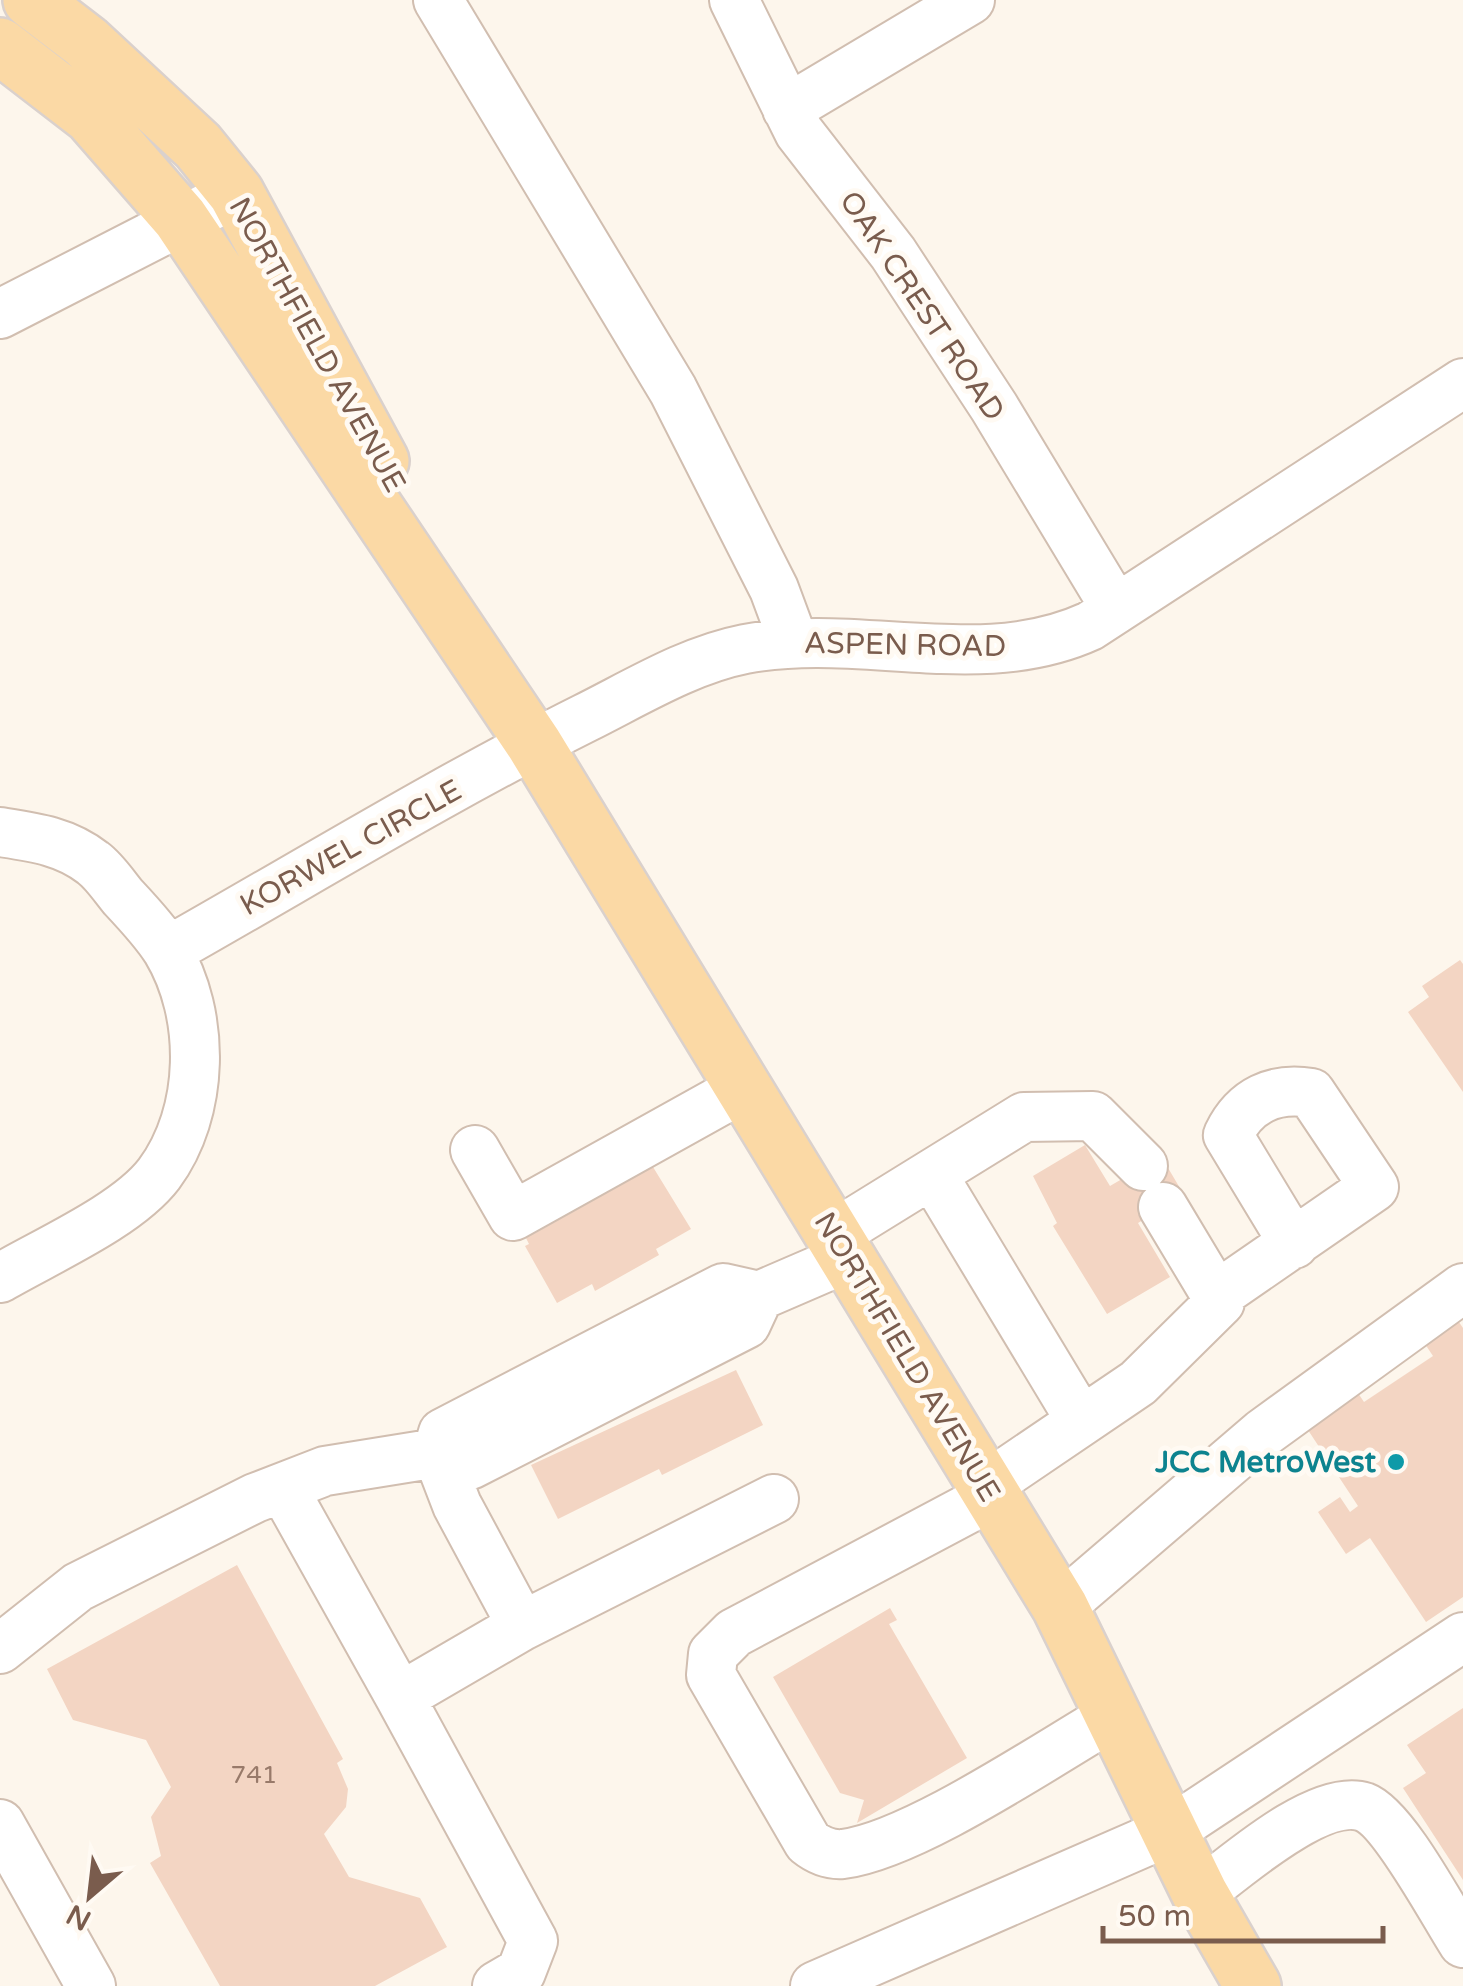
<svg xmlns="http://www.w3.org/2000/svg" width="1463" height="1986" viewBox="0 0 1463 1986" font-family="'Varela Round',sans-serif">
  <style>
    .building { fill: #f3d5c3 }
    .lines { fill: none; stroke-linecap: round; stroke-linejoin: round }
    .minor-casing { stroke: #d1beb0; stroke-width: 52 }
    .major-casing { stroke: #dad1cd; stroke-width: 60 }
    .minor { stroke: #fff; stroke-width: 48 }
    .major { stroke: #fbd9a5; stroke-width: 55 }
    .culture-dot { fill: #0f9aa8; stroke: #fffaf3; stroke-width: 4 }
    .labels { text-anchor: middle; dominant-baseline: central; stroke-width: 10; stroke-linejoin: round; paint-order: stroke }
    .number-label { font-size: 25px; fill: #987a6a }
    .street-label { font-size: 30px; fill: #7a5c4d; stroke: #fffaf3 }
    .culture-label { font-size: 30px; font-weight: bold; fill: #0d838f; stroke: #fffaf3; text-anchor: end }
  </style>
  <rect width="100%" height="100%" fill="#fdf6ec"/>
  <!-- building -->
  <path class="building" d="M 1460,960 L 1463,964 L 1463,1092 L 1408,1012 L 1429,997 L 1422,986 Z
    M 1085,1145 L 1110,1186 L 1161,1156 L 1184,1195 L 1138,1223 L 1170,1277 L 1107,1314 L 1053,1226 L 1057,1223 L 1033,1176 Z
    M 653,1167 L 691,1229 L 656,1249 L 659,1255 L 595,1291 L 592,1284 L 557,1303 L 525,1246 L 529,1244 L 526,1238 Z
    M 1452,1312 L 1463,1328 L 1463,1597 L 1426,1622 L 1370,1538 L 1346,1554 L 1318,1512 L 1340,1497 L 1350,1512 L 1358,1506 L 1306,1427 L 1358,1393 L 1364,1402 L 1433,1356 L 1419,1335 Z
    M 736,1370 L 763,1425 L 662,1475 L 659,1469 L 558,1519 L 531,1465 Z
    M 237,1565 L 343,1759 L 337,1763 L 348,1789 L 346,1807 L 324,1834 L 349,1877 L 420,1898 L 447,1947 L 375,1986 L 220,1986 L 150,1863 L 161,1856 L 151,1817 L 171,1787 L 146,1740 L 73,1720 L 47,1669 Z
    M 890,1608 L 897,1620 L 889,1624 L 967,1758 L 857,1823 L 864,1800 L 840,1793 L 773,1677 Z
    M 1463,1708 L 1463,1880 L 1403,1788 L 1426,1773 L 1407,1745 Z"/>
  <g class="lines">
    <defs>
      <path id="minor" d="M 438,0 L 673,390 L 774,589 L 794,643
        M 734,0 L 799,132 L 893,253 L 994,407 L 1116,609
        M 787,109 L 970,0
        M 0,314 L 236,193
        M 0,832 C 33,837 65,841 93,863 C 104,871 114,886 123,897 C 138,913 155,931 167,950 C 206,1015 205,1112 159,1174 C 127,1216 46,1251 0,1278
        M 168,951 C 306,873 443,789 585,718 C 637,692 689,660 745,649 C 860,627 981,676 1090,626 L 1463,383
        M 475,1150 L 513,1216 L 743,1088
        M 932,1174 L 1081,1421
        M 833,1235 L 1024,1117 L 1093,1116 L 1143,1166
        M 1216,1296 L 1374,1187 L 1311,1093 C 1274,1087 1245,1100 1228,1135 L 1294,1244
        M 986,1486 L 1138,1383 L 1220,1302 L 1163,1207
        M 283,1488 L 400,1697
        M 992,1496 L 734,1633 L 713,1654 L 711,1675 L 808,1842 C 818,1850 830,1855 843,1854 C 914,1845 1047,1754 1113,1716
        M 1060,1607 L 1263,1433 L 1463,1288
        M 522,1626 L 457,1505 L 437,1453 L 443,1433 L 723,1288 L 759,1296 L 847,1258
        M 0,1649 L 78,1587 L 255,1498 L 325,1471 L 437,1453 L 470,1465 L 746,1324 L 759,1296
        M 0,1824 L 91,1986
        M 1200,1894 C 1235,1867 1320,1792 1364,1807 C 1394,1818 1444,1914 1463,1943
        M 497,1986 L 521,1972 L 533,1941 L 400,1697 L 522,1626 L 774,1499
        M 815,1986 L 1170,1831 L 1463,1637"/>
      <path id="major" d="M 31,0 L 86,42 L 198,146 L 236,193 L 381,461
        M 0,46 L 91,116 L 180,218 L 534,744 L 1060,1607 L 1200,1894 L 1253,1986"/>
    </defs>
    <!-- minor casing -->
    <use href="#minor" class="minor-casing"/>
    <!-- major casing -->
    <use href="#major" class="major-casing"/>
    <!-- minor -->
    <use href="#minor" class="minor"/>
    <!-- major -->
    <use href="#major" class="major"/>
  </g>
  <!-- markers -->
  <circle class="culture-dot" cx="1396" cy="1462" r="10"/>
  <g class="labels">
    <!-- number labels -->
    <g class="number-label">
      <text x="254" y="1775">741</text>
    </g>
    <!-- street labels -->
    <g class="street-label">
      <text transform="translate(922 306) rotate(56)">OAK CREST ROAD</text>
      <text transform="translate(317 345) rotate(61)">NORTHFIELD AVENUE</text>
      <text transform="translate(905 645) rotate(1)">ASPEN ROAD</text>
      <text transform="translate(351 848) rotate(-29)">KORWEL CIRCLE</text>
      <text transform="translate(907 1357) rotate(59)">NORTHFIELD AVENUE</text>
    </g>
    <!-- culture labels -->
    <g class="culture-label">
      <text x="1376" y="1462">JCC MetroWest</text>
    </g>
  </g>
  <!-- north arrow -->
  <g transform="translate(90 1896) rotate(208)" stroke="#fffaf3" stroke-width="8" paint-order="stroke">
  <path d="M0-8L18 38L0 25L-18 38Z" fill="#7a5c4d"/>
  <text y="-15" font-size="28" font-weight="bold" text-anchor="middle" fill="#7a5c4d">N</text>
  </g>
  <!-- scale -->
  <path d="M1103 1926v15h280v-15" fill="none" stroke="#7a5c4d" stroke-width="5"/>
  <text x="1118" y="1926" font-size="30" fill="#7a5c4d" stroke="#fffaf3" stroke-width="8" paint-order="stroke">50 m</text>
</svg>
